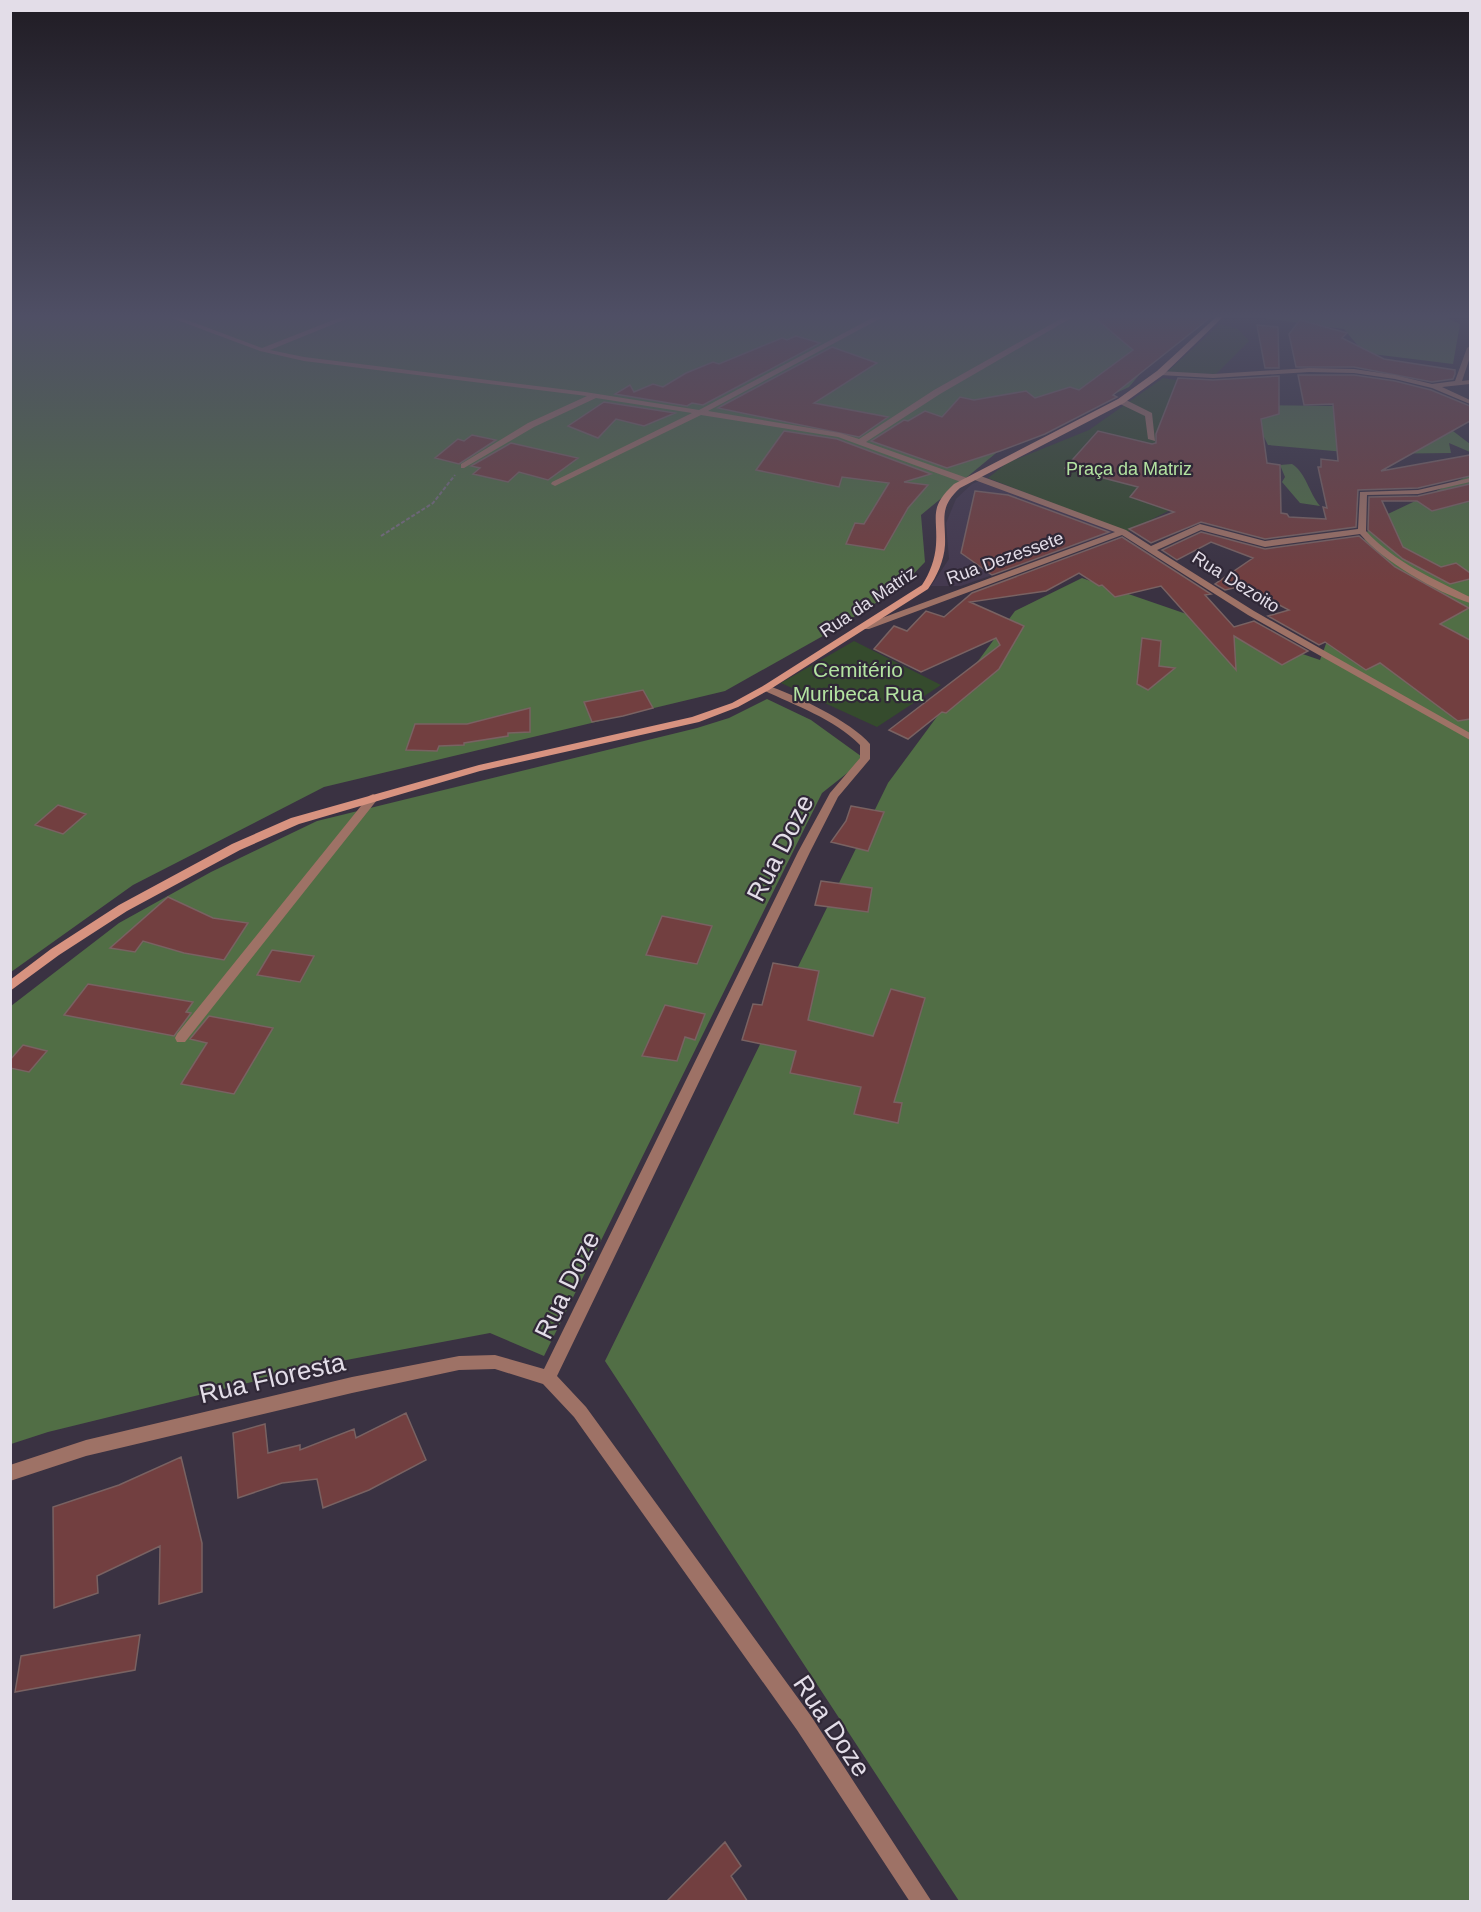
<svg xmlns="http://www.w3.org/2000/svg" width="1481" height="1912" viewBox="0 0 1481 1912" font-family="Arial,sans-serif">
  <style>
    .built { fill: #44394f }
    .green { fill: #354b2d }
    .forest { fill: #516e45 }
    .building { fill: #723f40; stroke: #796262; stroke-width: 1.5 }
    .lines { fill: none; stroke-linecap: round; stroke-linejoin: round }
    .path { stroke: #766e7d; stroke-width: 2; stroke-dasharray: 4 2; stroke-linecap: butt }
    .lane { fill: #9e7266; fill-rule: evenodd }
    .street { fill: #9e7266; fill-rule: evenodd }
    .secondary { fill: #d89380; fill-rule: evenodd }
    .labels { text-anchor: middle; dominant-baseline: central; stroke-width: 4.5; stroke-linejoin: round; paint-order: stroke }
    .far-park-label { font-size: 18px; fill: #b3e3a1; stroke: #302837 }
    .far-street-label { font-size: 18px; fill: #e3dde8; stroke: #302837 }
    .park-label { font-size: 21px; fill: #b3e3a1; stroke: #302837 }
    .near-street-label { font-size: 26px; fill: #e3dde8; stroke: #302837 }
  </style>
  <rect width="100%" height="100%" fill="#3a3242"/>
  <!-- built -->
  <path class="built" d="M 981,480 L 1117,531 L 961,586 L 931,586 L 949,559 L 946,523 L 956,499 L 972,484 Z"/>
  <!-- green -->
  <path class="green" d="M 1220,324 L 1238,329 L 1249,341 L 1216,374 L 1166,373 Z
    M 1163,378 L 1188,382 L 1182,504 L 1127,532 L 988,478 L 1007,463 L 1089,430 Z
    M 854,641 L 941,685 L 877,727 L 781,683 Z"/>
  <!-- forest -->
  <path class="forest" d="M 11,317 L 1188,317 L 1129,387 L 1007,444 L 921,515 L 925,562 L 901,587 L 830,632 L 725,691 L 324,787 L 133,885 L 11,972 Z
    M 1256,317 L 1445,317 L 1460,324 L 1453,364 L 1364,353 L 1344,329 Z
    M 1258,405 L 1344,406 L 1432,429 L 1453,431 L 1470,444 L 1470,452 L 1449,443 L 1451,453 L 1367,454 L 1268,445 L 1263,435 Z
    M 1292,464 C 1306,473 1309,493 1320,506 L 1300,503 L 1282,482 L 1285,477 L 1280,465 Z
    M 1470,475 L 1470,1901 L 959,1901 L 605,1361 L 888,783 L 1015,611 L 1082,578 L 1320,660 L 1371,522 Z
    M 767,699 L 811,720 L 865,759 L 822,793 L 544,1356 L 490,1333 L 325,1364 L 48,1432 L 11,1444 L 11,1006 L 119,923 L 211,872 L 317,821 L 697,728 L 729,718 Z"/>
  <!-- building -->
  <path class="building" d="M 1094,317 L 1211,317 L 1113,395 L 1117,397 L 1045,434 L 1000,451 L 947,468 L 871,441 L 904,420 L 908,421 L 925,411 L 942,417 L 960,397 L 974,400 L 1026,391 L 1035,398 L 1070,387 L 1079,390 L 1133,350 Z
    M 1300,320 L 1347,333 L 1342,338 L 1384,359 L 1455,370 L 1455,374 L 1453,379 L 1432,382 L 1354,367 L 1296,367 L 1289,334 Z
    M 1257,325 L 1278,327 L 1279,368 L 1265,368 Z
    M 796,336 L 820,343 L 703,405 L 692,403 L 687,406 L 615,394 L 630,385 L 634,392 L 653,384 L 663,387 L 686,373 L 713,362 L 719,364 L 782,338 L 787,340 Z
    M 832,347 L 877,363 L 814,403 L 888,417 L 859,437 L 718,408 Z
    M 1298,375 L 1354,375 L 1395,381 L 1431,390 L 1470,406 L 1470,421 L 1381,471 L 1470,455 L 1470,476 L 1418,488 L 1358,490 L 1356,527 L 1265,539 L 1201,522 L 1151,543 L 1129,529 L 1174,512 L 1130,497 L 1138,487 L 1065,468 L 1098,431 L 1152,444 L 1156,443 L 1156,434 L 1178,378 L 1213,380 L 1279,376 L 1279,414 L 1261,419 L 1267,463 L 1280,465 L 1281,513 L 1287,514 L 1289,517 L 1326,519 L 1323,507 L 1327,508 L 1318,467 L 1321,467 L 1321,459 L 1338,461 L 1333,404 L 1304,405 Z
    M 604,402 L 675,413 L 644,426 L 616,419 L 598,438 L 568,426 Z
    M 784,431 L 837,439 L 931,474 L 904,482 L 928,485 L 908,508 L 884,550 L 846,544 L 855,523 L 864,524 L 889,483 L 842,477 L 839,487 L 756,470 Z
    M 472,435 L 496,440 L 459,464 L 435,458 L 458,439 L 464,441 Z
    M 511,443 L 578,458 L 548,480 L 519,472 L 508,482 L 473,474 L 480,468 L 471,466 Z
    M 1470,484 L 1470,501 L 1432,511 L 1417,501 L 1382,501 L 1403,547 L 1441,567 L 1456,563 L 1470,573 L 1470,579 L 1450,584 L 1403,559 L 1368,530 L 1369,497 L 1418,496 Z
    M 975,491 L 1008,495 L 1109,532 L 992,575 L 961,553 Z
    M 1201,532 L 1265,549 L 1359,536 L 1395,567 L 1469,608 L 1440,624 L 1470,640 L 1470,719 L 1458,721 L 1380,663 L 1366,670 L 1325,642 L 1319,645 L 1268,616 L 1289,610 L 1243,586 L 1225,590 L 1215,584 L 1253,558 L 1211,542 L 1177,560 L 1162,550 Z
    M 1122,537 L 1211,594 L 1205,595 L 1234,627 L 1254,621 L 1308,651 L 1282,665 L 1234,636 L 1236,670 L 1161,586 L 1115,597 L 1102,585 L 1099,586 L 1079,573 L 1046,591 L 970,602 L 1024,626 L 999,669 L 946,713 L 942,712 L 908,739 L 889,730 L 1000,645 L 996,638 L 921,672 L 874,649 L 894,626 L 907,631 L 926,611 L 944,617 L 972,593 Z
    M 1142,638 L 1161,641 L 1159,666 L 1175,668 L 1148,690 L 1137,684 Z
    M 643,690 L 653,708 L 623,716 L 592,722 L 584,702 Z
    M 530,708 L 530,732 L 508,733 L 508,736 L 464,743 L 464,745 L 439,746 L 437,751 L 406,750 L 415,724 L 467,724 Z
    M 58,805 L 86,814 L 63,834 L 35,825 Z
    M 851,806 L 884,812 L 868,851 L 831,842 L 846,821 Z
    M 821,881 L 872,888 L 868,912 L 815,905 Z
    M 168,897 L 213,918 L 248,923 L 224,960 L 184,953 L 143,941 L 135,952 L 110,948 Z
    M 662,916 L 712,926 L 697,964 L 646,955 Z
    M 272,950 L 314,956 L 300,982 L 257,975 Z
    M 773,963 L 819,971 L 808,1020 L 873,1036 L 891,989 L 925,998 L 894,1102 L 902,1103 L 898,1123 L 854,1114 L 861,1087 L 790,1073 L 796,1051 L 742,1040 L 753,1004 L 762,1005 Z
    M 88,984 L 193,1002 L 186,1012 L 191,1013 L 174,1036 L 64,1015 Z
    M 665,1005 L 705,1014 L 695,1040 L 685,1037 L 677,1061 L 642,1056 Z
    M 209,1016 L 273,1028 L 234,1094 L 181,1084 L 207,1043 L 190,1039 Z
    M 23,1045 L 47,1051 L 29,1072 L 10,1068 L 10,1060 Z
    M 406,1413 L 426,1460 L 369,1490 L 323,1508 L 317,1479 L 282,1483 L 238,1498 L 233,1433 L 265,1424 L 268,1453 L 300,1445 L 300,1450 L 354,1429 L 356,1438 Z
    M 181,1457 L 202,1543 L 202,1592 L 159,1604 L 160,1546 L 97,1576 L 98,1593 L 54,1608 L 53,1507 L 119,1485 Z
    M 140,1635 L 135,1670 L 15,1692 L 21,1656 Z
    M 725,1842 L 741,1866 L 731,1876 L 748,1902 L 666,1902 Z"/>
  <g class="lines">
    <!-- path -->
    <path class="path" d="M 381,536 L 433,503 L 455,475"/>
    <!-- lane -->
    <path class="lane" d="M 1118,399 L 1124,399 L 1152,413 L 1155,441 L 1148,439 L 1145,416 L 1118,403 Z"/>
    <!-- street -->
    <path class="street" d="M 169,317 L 179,317 L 262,348 L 341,317 L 351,317 L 270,350 L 304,357 L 585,392 L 699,410 L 874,317 L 883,317 L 708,411 L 840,433 L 859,439 L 934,390 L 1064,317 L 1073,317 L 940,394 L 866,442 L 967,478 L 967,482 L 961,482 L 838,437 L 701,415 L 555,486 L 551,484 L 552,482 L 692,413 L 596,398 L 534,427 L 464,468 L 461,468 L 461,464 L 528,423 L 587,396 L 304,361 L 260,351 Z
      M 1470,346 L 1470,357 L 1462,381 L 1470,380 L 1470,384 L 1442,387 L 1470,400 L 1470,404 L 1432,388 L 1395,379 L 1354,373 L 1309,372 L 1213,378 L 1160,375 L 1156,373 L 1160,371 L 1213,374 L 1309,368 L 1354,369 L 1395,375 L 1432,384 L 1455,381 L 1467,348 Z
      M 972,475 L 978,475 L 1126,530 L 1151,546 L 1200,524 L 1265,541 L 1358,529 L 1360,492 L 1418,490 L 1470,478 L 1470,482 L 1418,494 L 1367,495 L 1366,531 C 1394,562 1434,579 1470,597 L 1470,603 C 1436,592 1383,561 1360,534 L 1265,547 L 1201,530 L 1157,550 L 1254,611 L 1470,733 L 1470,740 L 1248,615 L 1122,535 L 869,629 L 863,629 L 863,625 L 1115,532 L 972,479 Z
      M 766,685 C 794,694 852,722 870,744 L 870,759 L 838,797 L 810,852 L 557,1376 L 586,1407 L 811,1716 L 932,1902 L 910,1902 L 797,1730 L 574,1417 L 543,1384 L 495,1369 L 459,1370 L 352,1393 L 86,1456 L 10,1481 L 10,1465 L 86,1440 L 352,1377 L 459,1356 L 495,1355 L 544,1369 L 798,852 L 830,793 L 860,758 L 860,745 C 833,718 796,706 763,690 L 763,686 Z
      M 373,794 L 377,796 L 378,798 L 377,800 L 185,1042 L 177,1042 L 175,1038 L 177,1034 L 369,796 Z"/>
    <!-- secondary -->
    <path class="secondary" d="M 1216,317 L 1223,317 L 1163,375 L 1124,403 L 960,488 C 938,508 946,519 945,545 C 944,561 937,576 928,589 L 769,690 L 738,707 L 699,722 L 480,771 L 299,824 L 240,850 L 127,911 L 59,955 L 10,991 L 10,980 L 51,949 L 119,905 L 232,844 L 291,818 L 479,765 L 692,717 L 732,703 L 763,686 L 922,585 C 930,573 935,559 936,545 C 938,516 928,508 954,484 L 1118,399 L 1157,371 Z"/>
  </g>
  <!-- sky -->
  <linearGradient id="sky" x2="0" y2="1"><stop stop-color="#201c24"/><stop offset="0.54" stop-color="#4f4f65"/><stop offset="1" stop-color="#4f4f65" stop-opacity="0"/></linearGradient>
  <rect width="1481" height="585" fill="url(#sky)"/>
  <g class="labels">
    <!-- far-park labels -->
    <g class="far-park-label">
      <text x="1129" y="469">Praça da Matriz</text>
    </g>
    <!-- far-street labels -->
    <g class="far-street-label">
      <text transform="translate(1005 558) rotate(-20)">Rua Dezessete</text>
      <text transform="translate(1236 582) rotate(32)">Rua Dezoito</text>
      <text transform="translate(868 602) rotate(-34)">Rua da Matriz</text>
    </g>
    <!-- park labels -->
    <g class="park-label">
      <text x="858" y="669">Cemitério<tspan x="858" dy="24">Muribeca Rua</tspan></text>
    </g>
    <!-- near-street labels -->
    <g class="near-street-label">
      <text transform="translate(780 848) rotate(-63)">Rua Doze</text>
      <text transform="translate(567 1285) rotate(-64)">Rua Doze</text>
      <text transform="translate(272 1378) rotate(-13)">Rua Floresta</text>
      <text transform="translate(832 1726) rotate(56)">Rua Doze</text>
    </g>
  </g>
  <!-- border -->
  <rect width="1481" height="1912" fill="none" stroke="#e3dde8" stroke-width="24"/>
</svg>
